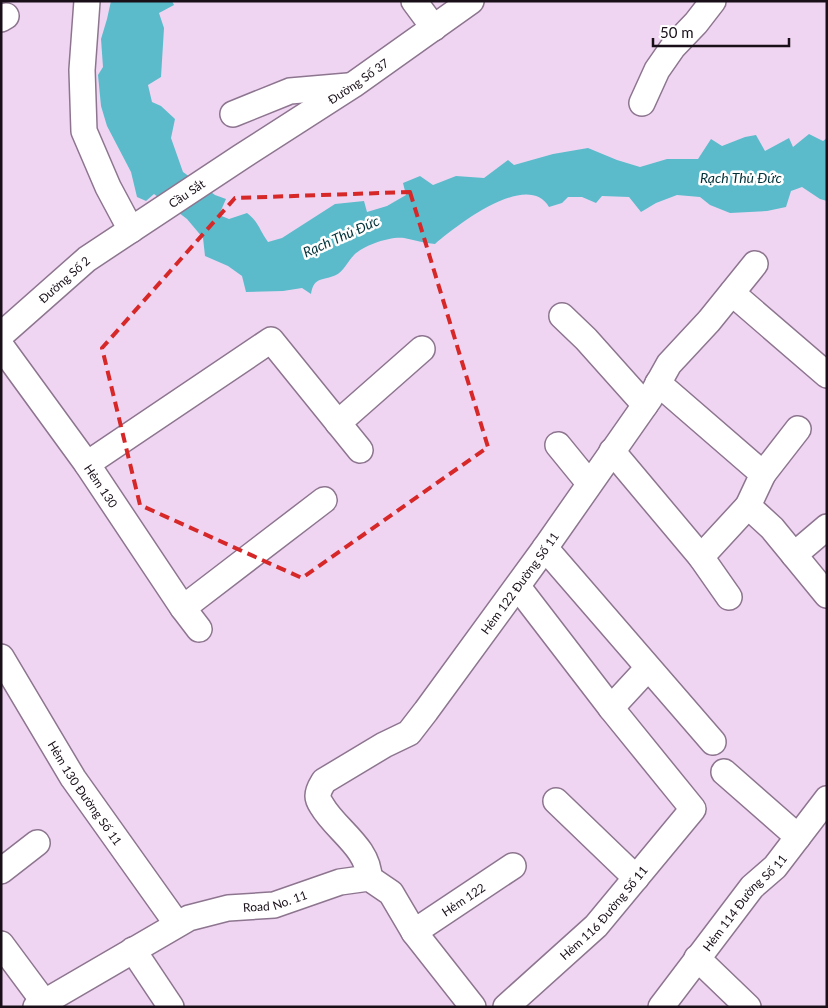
<svg xmlns="http://www.w3.org/2000/svg" width="828" height="1008" viewBox="0 0 828 1008" font-family="Lato,sans-serif">
  <style>
    .water { fill: #5bbbcb }
    .lines { fill: none; stroke-linecap: round; stroke-linejoin: round }
    .minor-casing { stroke: #8d758f; stroke-width: 28 }
    .minor { stroke: #fff; stroke-width: 25 }
    .marked { fill: none; stroke: #d62828; stroke-width: 4; stroke-dasharray: 10 6; stroke-linejoin: round }
    .labels { text-anchor: middle; dominant-baseline: central; stroke-width: 5; stroke-linejoin: round; paint-order: stroke }
    .street-label { font-size: 12px; fill: #180f18; stroke: #fff }
    .water-label { font-size: 14px; font-style: italic; fill: #023239; stroke: #fff }
  </style>
  <rect width="100%" height="100%" fill="#f0d5f2"/>
  <!-- water -->
  <path class="water" d="M 111,1 L 172,1 L 174,5 L 159,13 L 164,28 L 161,77 L 148,85 L 152,102 L 161,106 L 175,119 L 171,138 L 183,172 L 215,195 L 226,199 L 219,215 L 229,219 L 247,213 C 258,221 260,231 268,242 L 282,238 L 335,204 L 364,201 L 367,212 L 387,206 L 406,195 L 403,183 L 420,176 L 433,185 L 456,176 L 484,178 L 508,160 L 514,165 L 553,154 L 588,148 L 617,160 L 640,167 L 667,159 L 698,159 L 711,139 L 722,146 L 745,137 L 756,135 L 765,151 L 789,138 L 793,147 L 809,134 L 823,141 L 827,138 L 827,201 L 820,199 L 802,187 L 791,191 L 786,207 L 767,211 L 730,213 L 710,205 L 700,197 L 677,195 L 656,203 L 641,212 L 629,197 L 602,196 L 596,203 L 582,197 L 568,197 L 562,203 L 549,207 C 527,170 456,226 435,244 C 424,243 415,240 404,238 C 391,236 364,245 354,255 C 348,261 343,272 336,275 C 323,281 314,276 311,294 L 302,288 L 283,291 L 246,292 L 242,276 L 228,266 L 205,256 L 203,238 L 187,219 L 154,194 L 146,201 L 137,197 L 131,172 L 107,126 L 101,106 L 98,75 L 103,67 L 101,39 L 107,19 Z"/>
  <g class="lines">
    <defs>
      <g id="minor">
        <path d="M 87,1 L 82,70 L 84,131 L 108,187 L 131,230"/>
        <path d="M 414,1 L 434,28"/>
        <path d="M 1,19 L 6,16"/>
        <path d="M 642,103 L 657,70 L 673,47 L 696,23 L 713,1"/>
        <path d="M 233,114 L 290,91 L 348,86"/>
        <path d="M 732,293 L 827,375"/>
        <path d="M 562,316 L 586,339 L 645,405"/>
        <path id="s1" d="M 1,335 L 87,259 L 241,157 L 353,85 L 471,1"/>
        <path id="s2" d="M 1,346 L 87,464 L 183,608 L 199,629"/>
        <path d="M 658,383 L 763,474 L 748,506 L 701,557"/>
        <path d="M 338,423 L 422,349"/>
        <path d="M 558,445 L 589,483"/>
        <path d="M 612,451 L 701,557 L 729,597"/>
        <path d="M 87,464 L 271,340 L 360,450"/>
        <path d="M 763,474 L 798,429"/>
        <path d="M 748,506 L 772,528 L 827,595"/>
        <path d="M 545,548 L 713,742"/>
        <path d="M 794,555 L 827,527"/>
        <path d="M 183,608 L 324,500"/>
        <path id="s3" d="M 1,657 L 73,778 L 177,924"/>
        <path d="M 611,708 L 648,668"/>
        <path d="M 724,772 L 798,837"/>
        <path d="M 556,801 L 636,878"/>
        <path d="M 1,871 L 37,843"/>
        <path id="s4" d="M 369,878 C 369,848 336,830 322,806 C 320,803 318,800 318,796 C 318,790 321,786 324,781 L 384,745 L 409,733 L 426,711 L 545,548 L 650,398 L 669,364 L 709,321 L 755,264"/>
        <path id="s5" d="M 414,932 L 513,866"/>
        <path d="M 1,944 L 44,1002"/>
        <path d="M 133,950 L 171,1007"/>
        <path d="M 697,958 L 748,1007"/>
        <path id="s6" d="M 36,1007 L 189,918 L 228,908 L 274,905 L 340,882 L 369,878 L 391,893 L 414,932 L 473,1007"/>
        <path id="s7" d="M 506,1007 L 596,926 L 693,809 L 611,708 L 518,587"/>
        <path id="s8" d="M 661,1007 L 752,887 L 775,867 L 827,799"/>
      </g>
    </defs>
    <!-- minor casing -->
    <use href="#minor" class="minor-casing"/>
    <!-- minor -->
    <use href="#minor" class="minor"/>
  </g>
  <!-- marked area -->
  <path class="marked" d="M 410,192 L 488,447 L 302,578 L 140,505 L 102,348 L 235,198 Z"/>
  <g class="labels">
    <!-- street labels -->
    <g class="street-label">
      <text stroke="none"><textPath href="#s1" startOffset="439">Đường Số 37</textPath></text>
      <text stroke="none"><textPath href="#s1" startOffset="234">Cầu Sắt</textPath></text>
      <text stroke="none"><textPath href="#s1" startOffset="84">Đường Số 2</textPath></text>
      <text stroke="none"><textPath href="#s2" startOffset="172">Hẻm 130</textPath></text>
      <text stroke="none"><textPath href="#s4" startOffset="399">Hẻm 122 Đường Số 11</textPath></text>
      <text stroke="none"><textPath href="#s3" startOffset="160">Hẻm 130 Đường Số 11</textPath></text>
      <text stroke="none"><textPath href="#s5" startOffset="59">Hẻm 122</textPath></text>
      <text stroke="none"><textPath href="#s6" startOffset="265">Road No. 11</textPath></text>
      <text stroke="none"><textPath href="#s8" startOffset="134">Hẻm 114 Đường Số 11</textPath></text>
      <text stroke="none"><textPath href="#s7" startOffset="136">Hẻm 116 Đường Số 11</textPath></text>
    </g>
    <!-- water labels -->
    <g class="water-label">
      <text x="741" y="177">Rạch Thủ Đức</text>
      <text transform="translate(341 236) rotate(-24)">Rạch Thủ Đức</text>
    </g>
  </g>
  <!-- border -->
  <rect width="828" height="1008" fill="none" stroke="#180f18" stroke-width="5"/>
  <!-- scale -->
  <path d="M653 38v8h136v-8" fill="none" stroke="#180f18" stroke-width="2.5"/>
  <text x="660" y="38" font-size="15" fill="#180f18" stroke="#ffffff" stroke-width="4" paint-order="stroke">50 m</text>
</svg>
